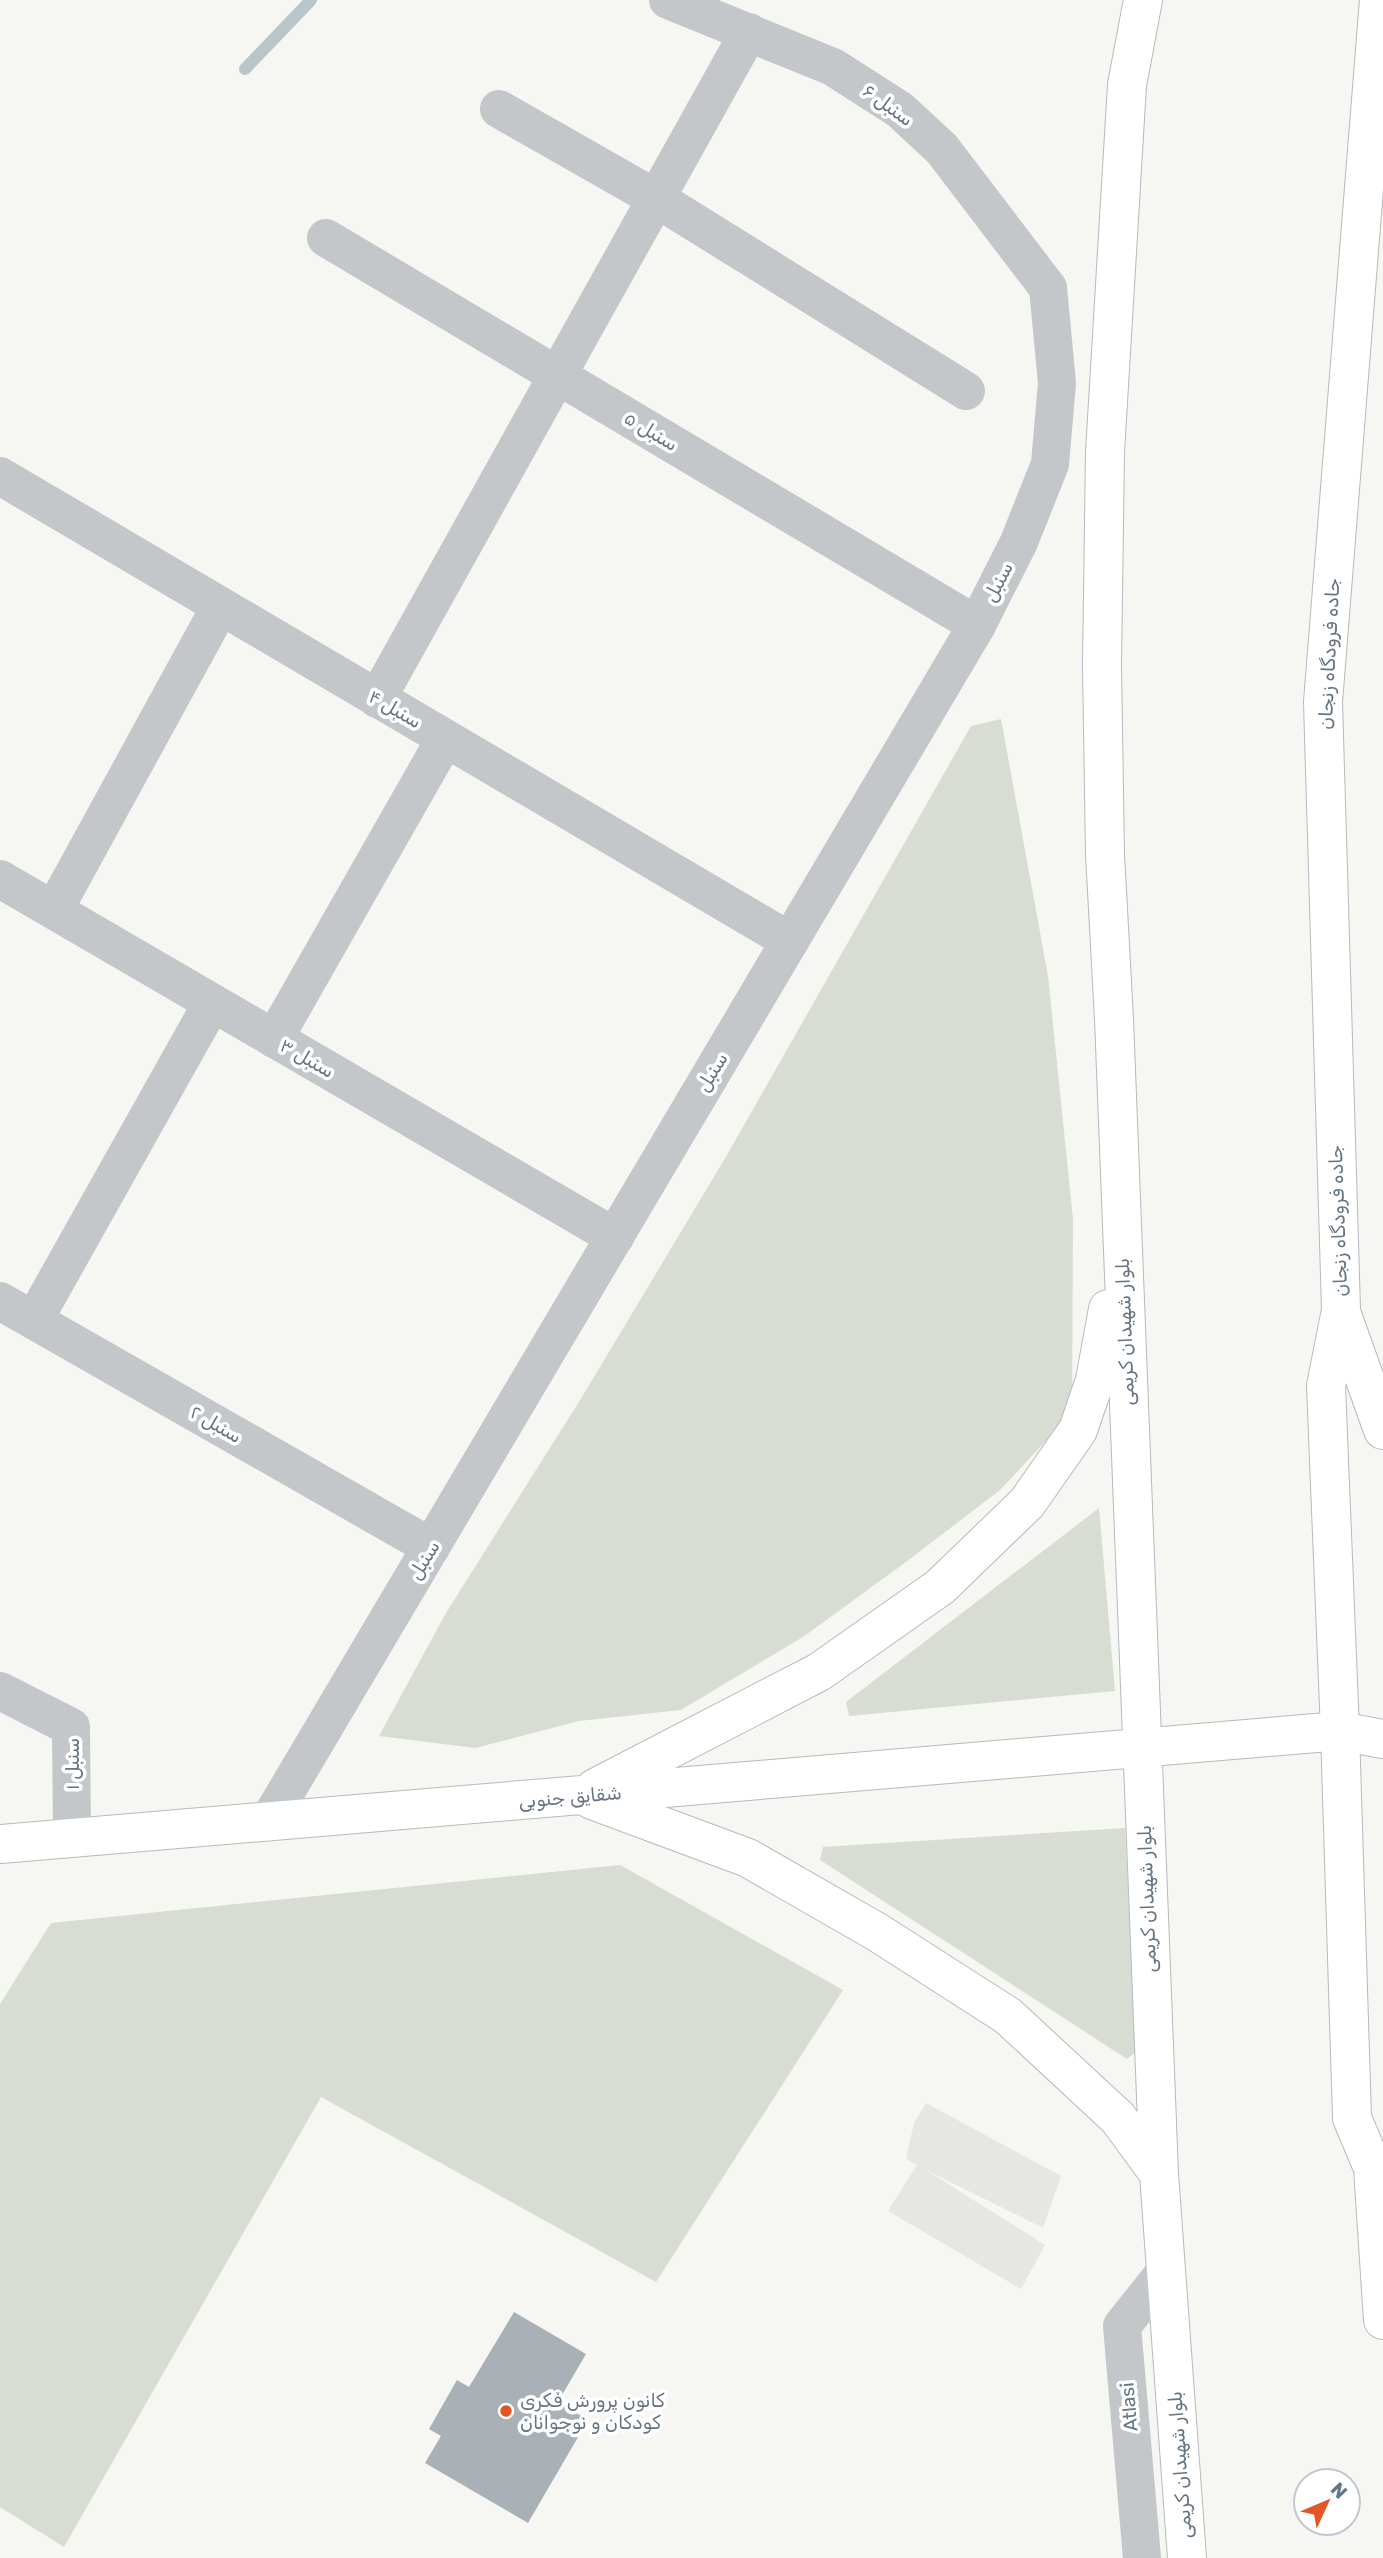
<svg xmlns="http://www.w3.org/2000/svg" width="1383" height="2558" viewBox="0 0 1383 2558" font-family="Rubik,'Noto Naskh Arabic',sans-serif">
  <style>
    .built { fill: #e6e7e5 }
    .green { fill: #d7ddd3 }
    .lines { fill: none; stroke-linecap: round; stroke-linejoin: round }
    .stream { stroke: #bac5c9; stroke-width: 12 }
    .building { fill: #a9b1b7 }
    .secondary-casing { stroke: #b6babe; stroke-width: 40 }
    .minor { stroke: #c3c7ca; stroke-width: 38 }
    .tertiary { stroke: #c3c7ca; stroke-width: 38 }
    .secondary { stroke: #fff; stroke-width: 38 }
    .poi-dot { fill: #e25526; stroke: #fff; stroke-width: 2.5 }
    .labels { text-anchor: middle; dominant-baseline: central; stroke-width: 7; stroke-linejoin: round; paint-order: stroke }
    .street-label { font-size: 19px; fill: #657583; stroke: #fff }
    .poi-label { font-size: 19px; fill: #657583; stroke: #fff; text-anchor: start }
  </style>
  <rect width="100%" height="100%" fill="#f6f6f2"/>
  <!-- built -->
  <path class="built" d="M 926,2103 L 1061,2176 L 1043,2228 L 926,2170 L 1045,2245 L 1021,2289 L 888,2211 L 917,2165 L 906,2159 L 914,2123 Z"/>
  <!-- green -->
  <path class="green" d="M 1001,719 L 1048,976 L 1073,1219 L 1072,1413 L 1000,1490 L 906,1562 L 803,1637 L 681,1710 L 579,1721 L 475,1748 L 379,1736 L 446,1613 L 582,1397 L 727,1155 L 971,726 Z
    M 1099,1508 L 1115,1691 L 849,1716 L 846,1702 Z
    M 1125,1828 L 1136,2052 L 1127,2059 L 820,1860 L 823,1847 Z
    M 620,1865 L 843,1990 L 656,2282 L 321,2097 L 64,2547 L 0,2507 L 0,2004 L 51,1923 Z"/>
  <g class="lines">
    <!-- stream -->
    <path class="stream" d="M 245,69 L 311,0"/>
  </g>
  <!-- building -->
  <path class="building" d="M 514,2312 L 586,2354 L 558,2402 L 588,2420 L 528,2523 L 425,2463 L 441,2436 L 429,2429 L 457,2380 L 469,2387 Z"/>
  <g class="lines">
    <defs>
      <path id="secondary" d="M 1143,0 L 1127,85 L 1105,452 L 1102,665 L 1105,854 L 1114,1019 L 1159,2174 L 1187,2558
        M 1379,0 L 1323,702 L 1341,1310 L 1326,1386 L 1340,1731 L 1352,2118 L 1373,2168 L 1383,2320
        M 1341,1312 L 1383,1430
        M 595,1788 L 819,1672 L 940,1587 L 1027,1503 L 1078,1430 L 1095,1380 L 1108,1309
        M 592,1800 L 748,1858 L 877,1932 L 1008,2016 L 1118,2118 L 1159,2174
        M 0,1844 L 1340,1731 L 1383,1739"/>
    </defs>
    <!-- secondary casing -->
    <use href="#secondary" class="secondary-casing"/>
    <!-- minor -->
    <path class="minor" d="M 668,0 L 833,67 L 900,110 L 942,149 L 1048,288
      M 499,109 L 657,199 L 966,391
      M 326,238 L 977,625
      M 0,476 L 790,941
      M 377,699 L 749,32
      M 0,879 L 615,1237
      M 54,910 L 220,607
      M 274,1039 L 445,739
      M 0,1301 L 431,1547
      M 34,1320 L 212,1003
      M 0,1691 L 71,1727 L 72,1838"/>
    <!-- tertiary -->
    <path class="tertiary" d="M 268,1822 L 977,625 L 1019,542 L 1050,464 L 1057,383 L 1048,288
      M 1142,2558 L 1122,2326 L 1165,2272"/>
    <!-- secondary -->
    <use href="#secondary" class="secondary"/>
  </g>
  <!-- markers -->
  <circle class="poi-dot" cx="506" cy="2411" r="7"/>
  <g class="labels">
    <!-- street labels -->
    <g class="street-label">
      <text transform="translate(888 105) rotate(36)">سنبل ۶</text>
      <text transform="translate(651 431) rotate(31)">سنبل ۵</text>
      <text transform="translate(998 582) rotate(-63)">سنبل</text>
      <text transform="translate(1329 654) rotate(-87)">جاده فرودگاه زنجان</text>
      <text transform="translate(395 709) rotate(30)">سنبل ۴</text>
      <text transform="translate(307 1058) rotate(30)">سنبل ۳</text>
      <text transform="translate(712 1072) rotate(-59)">سنبل</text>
      <text transform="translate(1338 1221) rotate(-92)">جاده فرودگاه زنجان</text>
      <text transform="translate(1125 1332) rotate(-92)">بلوار شهیدان کریمی</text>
      <text transform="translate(216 1424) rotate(30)">سنبل ۲</text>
      <text transform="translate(424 1560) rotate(-59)">سنبل</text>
      <text transform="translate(72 1764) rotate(-90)">سنبل ۱</text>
      <text transform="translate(570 1797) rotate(-5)">شقایق جنوبی</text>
      <text transform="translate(1147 1899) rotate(-92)">بلوار شهیدان کریمی</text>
      <text transform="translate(1129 2407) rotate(-95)">Atlasi</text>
      <text transform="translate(1180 2465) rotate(-94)">بلوار شهیدان کریمی</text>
    </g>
    <!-- poi labels -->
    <g class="poi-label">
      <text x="520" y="2400">کانون پرورش فکری<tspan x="520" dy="22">کودکان و نوجوانان</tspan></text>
    </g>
  </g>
  <!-- north arrow -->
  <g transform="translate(1327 2502) rotate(46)"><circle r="33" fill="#ffffff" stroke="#c1c8cd" stroke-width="2"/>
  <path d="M0-5L12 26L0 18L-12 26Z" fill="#e25526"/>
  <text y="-10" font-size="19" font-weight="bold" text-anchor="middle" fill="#657583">N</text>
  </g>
</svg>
